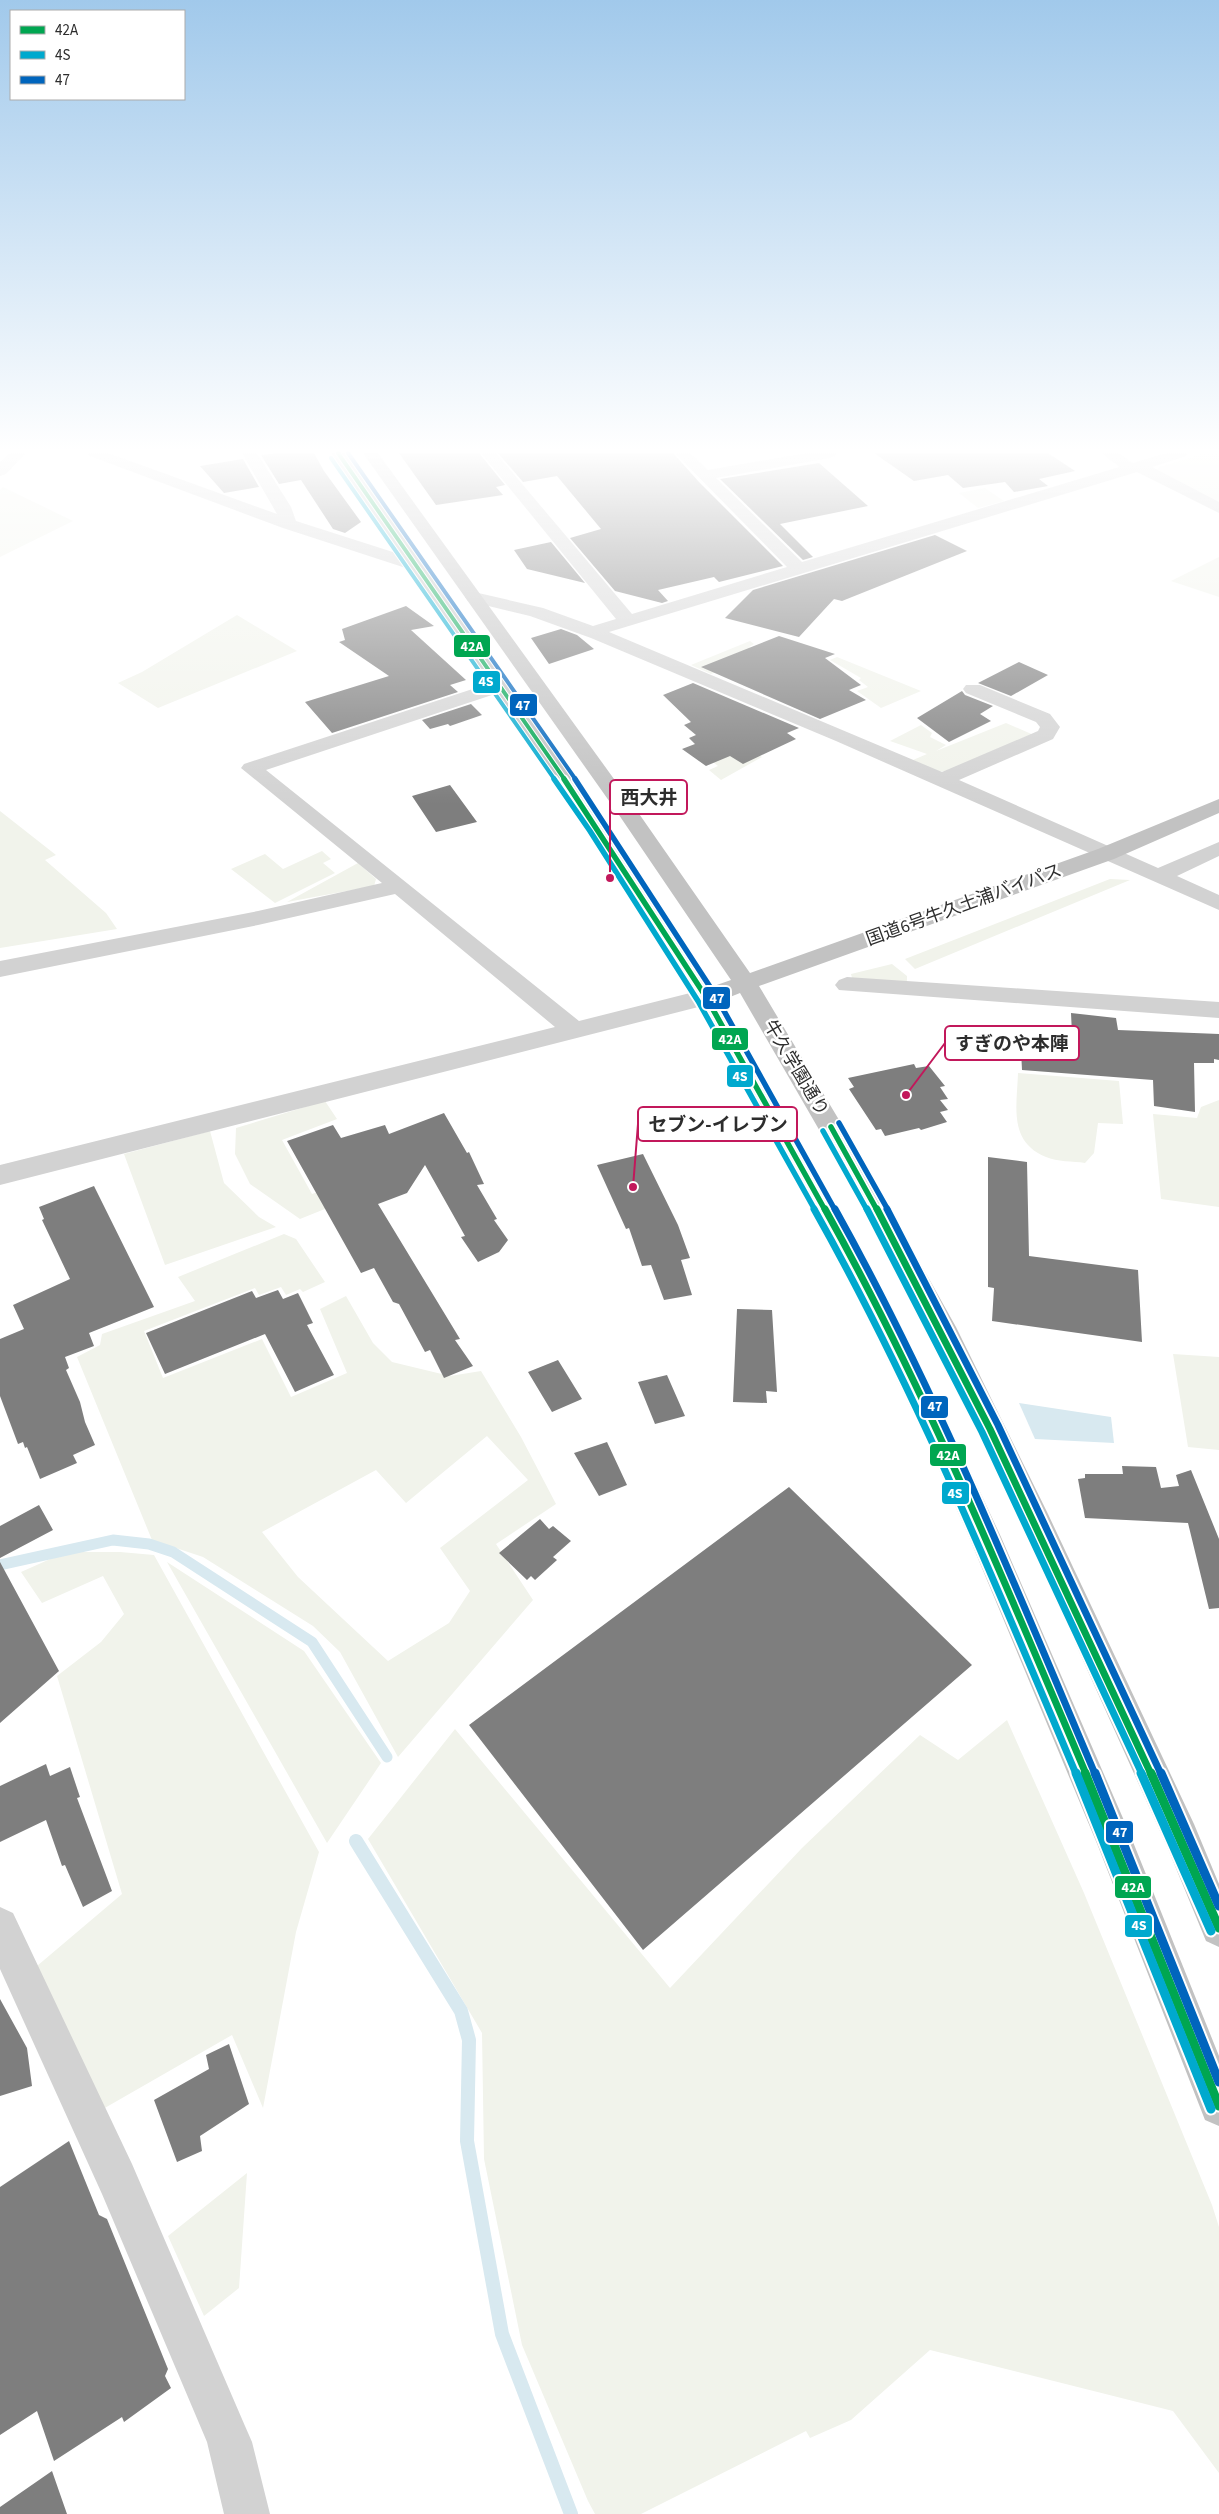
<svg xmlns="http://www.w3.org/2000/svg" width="1219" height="2514" viewBox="0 0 1219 2514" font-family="'Source Sans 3','Noto Sans JP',sans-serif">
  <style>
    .green { fill: #f1f3eb; fill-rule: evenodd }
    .water { fill: #d8e9f0 }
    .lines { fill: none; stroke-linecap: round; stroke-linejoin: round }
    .stream-far1 { stroke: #d8e9f0; stroke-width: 11 }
    .stream { stroke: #d8e9f0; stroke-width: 14 }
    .building { fill: #7e7e7e }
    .minor { fill: #d2d2d2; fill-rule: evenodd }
    .tertiary { fill: #d2d2d2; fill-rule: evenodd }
    .trunk { fill: #c2c2c2; fill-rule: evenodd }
    .bus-1-far3-casing { stroke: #fff; stroke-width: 6 }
    .bus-1-far2-casing { stroke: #fff; stroke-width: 9 }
    .bus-1-far1-casing { stroke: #fff; stroke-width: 11 }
    .bus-1-casing { stroke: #fff; stroke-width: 13 }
    .bus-2-far3-casing { stroke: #fff; stroke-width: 6 }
    .bus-2-far2-casing { stroke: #fff; stroke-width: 9 }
    .bus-2-far1-casing { stroke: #fff; stroke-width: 11 }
    .bus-2-casing { stroke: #fff; stroke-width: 13 }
    .bus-3-far3-casing { stroke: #fff; stroke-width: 6 }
    .bus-3-far2-casing { stroke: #fff; stroke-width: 9 }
    .bus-3-far1-casing { stroke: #fff; stroke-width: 11 }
    .bus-3-casing { stroke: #fff; stroke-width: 13 }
    .bus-1-far3 { stroke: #00a651; stroke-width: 4 }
    .bus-1-far2 { stroke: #00a651; stroke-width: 5.5 }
    .bus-1-far1 { stroke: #00a651; stroke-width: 7 }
    .bus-1 { stroke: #00a651; stroke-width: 9 }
    .bus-2-far3 { stroke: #00a9ce; stroke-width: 4 }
    .bus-2-far2 { stroke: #00a9ce; stroke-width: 5.5 }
    .bus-2-far1 { stroke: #00a9ce; stroke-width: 7 }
    .bus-2 { stroke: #00a9ce; stroke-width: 9 }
    .bus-3-far3 { stroke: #0065bd; stroke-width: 4 }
    .bus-3-far2 { stroke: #0065bd; stroke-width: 5.5 }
    .bus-3-far1 { stroke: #0065bd; stroke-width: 7 }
    .bus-3 { stroke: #0065bd; stroke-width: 9 }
    .labels { text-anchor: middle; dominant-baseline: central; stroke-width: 5; stroke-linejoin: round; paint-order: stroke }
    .street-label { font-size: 18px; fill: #2d2d2d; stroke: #fff }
    .leader { fill: none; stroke: #c2185b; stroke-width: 2 }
    .callout-dot { fill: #c2185b; stroke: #fff; stroke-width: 2 }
    .callout { fill: #fff; stroke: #c2185b; stroke-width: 2 }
    .callout-label { font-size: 19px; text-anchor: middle; font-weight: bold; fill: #2d2d2d }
    .line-badge { stroke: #fff; stroke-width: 2 }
    .badge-label { font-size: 14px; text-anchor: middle; font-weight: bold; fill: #fff }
  </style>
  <rect width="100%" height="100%" fill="#fff"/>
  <!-- green -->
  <path class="green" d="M 1206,453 L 1219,453 L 1219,504 L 1156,470 L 1159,467 Z
    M 3,487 L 73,521 L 0,557 L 0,490 Z
    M 985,488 L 1004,501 L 978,508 L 959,493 Z
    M 1219,557 L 1219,597 L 1171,581 Z
    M 237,615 L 297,651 L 158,708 L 118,683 L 142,672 Z
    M 750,641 L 754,644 L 749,647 L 766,657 L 741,662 L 711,674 L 691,665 Z
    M 837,657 L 921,691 L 881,708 L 857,691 L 868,687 L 859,680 L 861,678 L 830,660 Z
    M 1006,723 L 1036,736 L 956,770 L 938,772 L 913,760 L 927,754 L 890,741 L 921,725 L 932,733 L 930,737 L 946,745 L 936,751 Z
    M 746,748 L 762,757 L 721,780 L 709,770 L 718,766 L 708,758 Z
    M 0,811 L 56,855 L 45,860 L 106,913 L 117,929 L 0,948 Z
    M 322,851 L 331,859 L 323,863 L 335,873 L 275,903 L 231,869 L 265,854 L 283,869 Z
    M 358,863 L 376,879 L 374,886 L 287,902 Z
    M 1110,879 L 1130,880 L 915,969 L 905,959 Z
    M 892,964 L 907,976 L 907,982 L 852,978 L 851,974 Z
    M 1018,1073 L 1119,1081 L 1123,1124 L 1098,1123 L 1094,1153 L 1085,1163 C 1073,1161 1057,1162 1046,1157 C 1008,1141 1017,1106 1018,1073 Z
    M 1219,1100 L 1219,1207 L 1161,1199 L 1153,1114 L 1197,1118 L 1201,1107 Z
    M 325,1101 L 337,1119 L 282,1140 L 312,1194 L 365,1176 L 372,1190 L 300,1219 L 250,1184 L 235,1154 L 236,1128 Z
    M 210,1131 L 224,1183 L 259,1217 L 276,1227 L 165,1265 L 124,1154 Z
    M 284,1234 L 296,1239 L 325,1282 L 303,1292 L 300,1289 L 286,1295 L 281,1287 L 259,1295 L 255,1288 L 144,1331 L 163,1378 L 262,1339 L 291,1397 L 347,1373 L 320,1309 L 346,1296 L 373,1343 L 392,1362 L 450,1376 L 481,1371 L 521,1437 L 556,1504 L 496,1544 L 533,1600 L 398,1757 L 340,1652 L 313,1626 L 203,1557 L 152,1540 L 77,1357 L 100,1345 L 102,1334 L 195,1301 L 178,1277 ZM 487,1436 L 528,1480 L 440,1548 L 470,1591 L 449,1623 L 388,1661 L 298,1577 L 262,1532 L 376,1470 L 406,1503 Z
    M 1173,1354 L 1219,1357 L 1219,1450 L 1188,1447 Z
    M 66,1552 L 120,1552 L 154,1555 L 319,1852 L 296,1932 L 263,2108 L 232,2035 L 103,2109 L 37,1966 L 122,1894 L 57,1676 L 101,1642 L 124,1614 L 103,1576 L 42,1603 L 21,1572 Z
    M 167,1562 L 304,1651 L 381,1763 L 327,1843 Z
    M 1007,1720 L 1084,1893 L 1212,2205 L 1219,2227 L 1219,2473 L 1173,2411 L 930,2350 L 851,2420 L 810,2438 L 806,2431 L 641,2514 L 595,2514 L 588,2501 L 522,2345 L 484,2159 L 482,2033 L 368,1839 L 455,1729 L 670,1988 L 802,1848 L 920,1735 L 958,1760 Z
    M 247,2173 L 239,2288 L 204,2316 L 168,2236 Z"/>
  <!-- water -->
  <path class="water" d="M 1019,1403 L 1111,1417 L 1114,1443 L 1035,1439 Z"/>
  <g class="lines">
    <!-- stream-far1 -->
    <path class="stream-far1" d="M 0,1565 L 113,1540 L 149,1544 L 173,1552 L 312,1642 L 387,1757"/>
    <!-- stream -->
    <path class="stream" d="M 356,1841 L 461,2011 L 469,2040 L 467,2141 L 502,2334 L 571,2514"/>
  </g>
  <!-- building -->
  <path class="building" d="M 278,453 L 314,453 L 324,471 L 361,522 L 345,533 L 333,529 L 301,480 L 279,484 L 261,455 Z
    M 399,453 L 479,453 L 505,485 L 496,487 L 503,495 L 436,505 Z
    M 498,453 L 673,453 L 699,482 L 783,566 L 719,582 L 714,577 L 658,590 L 668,601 L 662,603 L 615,591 L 570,538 L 601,529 L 557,476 L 523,482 Z
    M 874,453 L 1048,453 L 1075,471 L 1039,479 L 1048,486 L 1014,492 L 1005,482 L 963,488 L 948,475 L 914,481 Z
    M 243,459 L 259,487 L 224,493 L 200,466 Z
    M 819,463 L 868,506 L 780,524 L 813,557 L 803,560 L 720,479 Z
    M 935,535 L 967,551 L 842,601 L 834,599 L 799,637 L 725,618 L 753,590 Z
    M 551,542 L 585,583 L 527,569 L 514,550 Z
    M 406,606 L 434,626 L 411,630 L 466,680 L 450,685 L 458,692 L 332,733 L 305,702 L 389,676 L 339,642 L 345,640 L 342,629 Z
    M 561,629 L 577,635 L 594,649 L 549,664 L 531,638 Z
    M 779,636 L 835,654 L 825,658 L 861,685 L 849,690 L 866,700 L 820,719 L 701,667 Z
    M 1019,662 L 1048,675 L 1011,696 L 978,683 Z
    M 693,683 L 799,728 L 787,733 L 796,739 L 743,764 L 730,756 L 706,766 L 682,749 L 695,744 L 689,738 L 696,735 L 684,725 L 691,722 L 663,695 Z
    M 962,691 L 965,695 L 993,706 L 980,714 L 991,721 L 949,742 L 917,718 Z
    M 471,704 L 482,715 L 450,726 L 448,724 L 430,729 L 422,720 Z
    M 450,785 L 477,822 L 436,832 L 412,796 Z
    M 1071,1013 L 1116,1018 L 1118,1030 L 1219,1034 L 1219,1060 L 1214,1059 L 1214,1063 L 1194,1063 L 1195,1112 L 1154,1106 L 1153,1080 L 1022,1070 L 1020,1030 L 1072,1034 Z
    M 914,1064 L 916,1068 L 929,1066 L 945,1086 L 940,1087 L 948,1099 L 940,1100 L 948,1110 L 940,1112 L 947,1122 L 921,1130 L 919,1128 L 885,1136 L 881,1129 L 876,1130 L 849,1089 L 854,1087 L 848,1078 Z
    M 444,1113 L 467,1153 L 469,1152 L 484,1184 L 477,1185 L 497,1219 L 494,1220 L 508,1240 L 499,1252 L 478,1262 L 461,1237 L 465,1236 L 425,1165 L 407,1193 L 378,1204 L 460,1339 L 455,1340 L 473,1366 L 444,1378 L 430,1350 L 425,1352 L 399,1304 L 393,1302 L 374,1268 L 361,1273 L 287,1141 L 333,1125 L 341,1138 L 385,1125 L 389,1134 Z
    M 643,1154 L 678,1225 L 690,1258 L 681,1260 L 692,1295 L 664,1300 L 651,1265 L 642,1266 L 629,1228 L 626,1229 L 597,1165 Z
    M 988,1157 L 1027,1162 L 1029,1256 L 1138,1270 L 1142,1342 L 992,1321 L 994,1288 L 988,1287 Z
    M 94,1186 L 154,1307 L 89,1333 L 94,1346 L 65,1357 L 69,1368 L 66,1370 L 80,1402 L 85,1422 L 95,1445 L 73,1455 L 77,1463 L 40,1479 L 27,1447 L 25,1448 L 23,1442 L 18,1444 L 0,1396 L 0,1339 L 24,1329 L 13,1305 L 70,1279 L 42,1220 L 44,1219 L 39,1207 Z
    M 278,1290 L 283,1299 L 298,1293 L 313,1323 L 307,1325 L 334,1375 L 295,1392 L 265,1334 L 165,1374 L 146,1333 L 252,1291 L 256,1298 Z
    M 737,1309 L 772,1310 L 777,1392 L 766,1391 L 767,1403 L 733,1402 Z
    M 558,1360 L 582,1399 L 552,1412 L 528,1372 Z
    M 667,1375 L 685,1416 L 655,1424 L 638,1382 Z
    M 607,1442 L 627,1485 L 599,1496 L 574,1453 Z
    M 1122,1466 L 1156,1467 L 1161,1488 L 1179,1486 L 1176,1475 L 1191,1470 L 1219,1539 L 1219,1608 L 1209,1609 L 1188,1523 L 1085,1518 L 1078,1479 L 1085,1478 L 1085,1474 L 1123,1474 Z
    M 789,1487 L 972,1665 L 643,1950 L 469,1725 Z
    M 39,1505 L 53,1530 L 0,1558 L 0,1526 Z
    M 540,1519 L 549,1529 L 553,1526 L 571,1541 L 553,1557 L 557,1560 L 535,1580 L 531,1576 L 527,1580 L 499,1553 Z
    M 0,1562 L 59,1671 L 0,1723 Z
    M 46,1764 L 50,1776 L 70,1767 L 80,1797 L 77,1798 L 112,1891 L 83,1907 L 65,1865 L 62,1866 L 46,1820 L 0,1842 L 0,1786 Z
    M 0,1999 L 27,2048 L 32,2086 L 0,2096 Z
    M 229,2044 L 249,2104 L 200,2136 L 202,2151 L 177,2162 L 154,2100 L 209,2069 L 206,2055 Z
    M 69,2141 L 99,2215 L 107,2219 L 168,2369 L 165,2376 L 171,2388 L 124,2422 L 122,2417 L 54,2461 L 37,2411 L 0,2435 L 0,2187 Z
    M 52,2471 L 67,2514 L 0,2514 L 0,2507 Z"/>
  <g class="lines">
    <!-- minor -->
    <path class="minor" d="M 10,453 L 26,453 L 6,474 L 0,476 L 0,462 Z
      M 87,453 L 108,453 L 277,514 L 242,453 L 257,453 L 291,507 L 296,521 L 424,562 L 427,566 L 424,570 L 412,570 L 283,528 L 90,456 Z
      M 481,453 L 496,453 L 632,614 L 787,567 L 675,453 L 690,453 L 708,470 L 806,453 L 837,453 L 835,456 L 830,458 L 716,478 L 802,562 L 1166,453 L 1188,453 L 1186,456 L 1152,467 L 1219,502 L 1219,513 L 1137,472 L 609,632 L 942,772 L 1038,731 L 1040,727 L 1036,722 L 966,693 L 963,689 L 966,685 L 980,685 L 1050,714 L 1060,727 L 1053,739 L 959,780 L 1158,868 L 1219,842 L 1219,856 L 1177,876 L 1219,895 L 1219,910 L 836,741 L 591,638 L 530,616 L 468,601 L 465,597 L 468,593 L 474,592 L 543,608 L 593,626 L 616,619 Z
      M 500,680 L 507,682 L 510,686 L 507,690 L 266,770 L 579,1021 L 706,989 L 714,991 L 718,997 L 714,1003 L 0,1185 L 0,1165 L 555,1027 L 395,894 L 258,925 L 0,977 L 0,961 L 258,911 L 382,883 L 241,768 L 244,764 Z
      M 847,977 L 1219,1002 L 1219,1018 L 839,990 L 835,985 L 839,980 Z
      M 0,1907 L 13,1913 L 132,2164 L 245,2426 L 252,2442 L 270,2514 L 224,2514 L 207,2442 L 102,2194 L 0,1969 Z"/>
    <!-- tertiary -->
    <path class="tertiary" d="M 1101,453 L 1119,453 L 1139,468 L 1131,473 L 1125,471 Z"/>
    <!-- trunk -->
    <path class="trunk" d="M 331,453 L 345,453 L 608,826 L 711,987 L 731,980 L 619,815 L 363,453 L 378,453 L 635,808 L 750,973 L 1098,849 L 1219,799 L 1219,813 L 1114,859 L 759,986 L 857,1150 L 956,1327 L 1048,1514 L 1194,1824 L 1219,1884 L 1219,1947 L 1206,1941 L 1168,1849 L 1022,1525 L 933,1338 L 836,1159 L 740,993 L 720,1001 L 865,1256 L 956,1440 L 1001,1537 L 1129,1832 L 1219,2056 L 1219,2126 L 1205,2120 L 1098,1846 L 969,1537 L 926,1440 L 838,1257 L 694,997 L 586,826 Z"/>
    <defs>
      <path id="bus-1-far3" d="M 338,453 L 565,780"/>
      <path id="bus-1-far2" d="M 564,779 L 706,997 L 825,1210
        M 831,1127 L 877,1210"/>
      <path id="bus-1-far1" d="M 825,1209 C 926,1390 1005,1583 1086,1774
        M 877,1209 L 990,1429 L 1151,1774"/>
      <path id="bus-1" d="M 1085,1773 L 1219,2106
        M 1151,1773 L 1219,1928"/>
      <path id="bus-2-far3" d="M 331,458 L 555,780"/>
      <path id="bus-2-far2" d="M 554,779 L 590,831 L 698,1001 L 815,1210
        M 823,1131 L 867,1210"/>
      <path id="bus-2-far1" d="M 814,1209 C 916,1390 995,1583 1076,1774
        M 867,1209 L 982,1432 L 1142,1774"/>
      <path id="bus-2" d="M 1076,1773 L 1211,2109
        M 1141,1773 L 1211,1931"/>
      <path id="bus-3-far3" d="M 348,453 L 576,780"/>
      <path id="bus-3-far2" d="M 575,779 L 714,993 L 835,1210
        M 839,1123 L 888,1210"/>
      <path id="bus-3-far1" d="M 835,1209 C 936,1390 1014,1583 1095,1774
        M 887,1209 L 998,1425 L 1161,1774"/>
      <path id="bus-3" d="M 1095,1773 L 1219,2082
        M 1161,1773 L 1219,1906"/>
    </defs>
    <!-- bus-1-far3 casing -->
    <use href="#bus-1-far3" class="bus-1-far3-casing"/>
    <!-- bus-1-far2 casing -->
    <use href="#bus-1-far2" class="bus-1-far2-casing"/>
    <!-- bus-1-far1 casing -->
    <use href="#bus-1-far1" class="bus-1-far1-casing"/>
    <!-- bus-1 casing -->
    <use href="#bus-1" class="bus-1-casing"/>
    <!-- bus-2-far3 casing -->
    <use href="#bus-2-far3" class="bus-2-far3-casing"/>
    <!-- bus-2-far2 casing -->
    <use href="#bus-2-far2" class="bus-2-far2-casing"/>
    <!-- bus-2-far1 casing -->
    <use href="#bus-2-far1" class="bus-2-far1-casing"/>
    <!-- bus-2 casing -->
    <use href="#bus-2" class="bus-2-casing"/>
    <!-- bus-3-far3 casing -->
    <use href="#bus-3-far3" class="bus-3-far3-casing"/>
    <!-- bus-3-far2 casing -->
    <use href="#bus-3-far2" class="bus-3-far2-casing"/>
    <!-- bus-3-far1 casing -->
    <use href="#bus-3-far1" class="bus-3-far1-casing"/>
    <!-- bus-3 casing -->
    <use href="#bus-3" class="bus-3-casing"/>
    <!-- bus-1-far3 -->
    <use href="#bus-1-far3" class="bus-1-far3"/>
    <!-- bus-1-far2 -->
    <use href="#bus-1-far2" class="bus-1-far2"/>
    <!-- bus-1-far1 -->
    <use href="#bus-1-far1" class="bus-1-far1"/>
    <!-- bus-1 -->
    <use href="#bus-1" class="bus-1"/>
    <!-- bus-2-far3 -->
    <use href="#bus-2-far3" class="bus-2-far3"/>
    <!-- bus-2-far2 -->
    <use href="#bus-2-far2" class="bus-2-far2"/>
    <!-- bus-2-far1 -->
    <use href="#bus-2-far1" class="bus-2-far1"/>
    <!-- bus-2 -->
    <use href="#bus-2" class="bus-2"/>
    <!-- bus-3-far3 -->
    <use href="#bus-3-far3" class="bus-3-far3"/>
    <!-- bus-3-far2 -->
    <use href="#bus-3-far2" class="bus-3-far2"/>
    <!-- bus-3-far1 -->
    <use href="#bus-3-far1" class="bus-3-far1"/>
    <!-- bus-3 -->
    <use href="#bus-3" class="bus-3"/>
  </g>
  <!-- sky -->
  <linearGradient id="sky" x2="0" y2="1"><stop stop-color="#a1c9eb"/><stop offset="0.56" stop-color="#fff"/><stop offset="1" stop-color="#fff" stop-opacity="0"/></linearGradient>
  <rect width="1219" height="804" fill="url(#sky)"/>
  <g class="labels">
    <!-- street labels -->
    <g class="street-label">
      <text transform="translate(964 905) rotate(-20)">国道6号牛久土浦バイパス</text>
      <text transform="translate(796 1068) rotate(59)">牛久学園通り</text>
    </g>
  </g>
  <!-- callouts -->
  <path class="leader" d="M610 878L610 797M906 1095L945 1043M633 1187L638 1124"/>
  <g class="callout-dot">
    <circle cx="610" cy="878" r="5"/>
    <circle cx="906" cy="1095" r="5"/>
    <circle cx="633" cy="1187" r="5"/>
  </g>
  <g class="callout">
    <rect x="610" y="780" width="77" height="34" rx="5"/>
    <rect x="945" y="1026" width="134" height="34" rx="5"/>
    <rect x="638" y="1107" width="159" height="34" rx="5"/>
  </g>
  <g class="callout-label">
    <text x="649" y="804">西大井</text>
    <text x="1012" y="1050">すぎのや本陣</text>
    <text x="718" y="1131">セブン-イレブン</text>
  </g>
  <g class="line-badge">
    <rect x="453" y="634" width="38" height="24" rx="5" fill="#00a651"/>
    <rect x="472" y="670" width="29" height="24" rx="5" fill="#00a9ce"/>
    <rect x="509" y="693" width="29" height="24" rx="5" fill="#0065bd"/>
    <rect x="702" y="986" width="29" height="24" rx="5" fill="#0065bd"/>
    <rect x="711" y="1027" width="38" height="24" rx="5" fill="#00a651"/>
    <rect x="726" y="1064" width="28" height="24" rx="5" fill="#00a9ce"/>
    <rect x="920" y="1395" width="29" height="24" rx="5" fill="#0065bd"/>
    <rect x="929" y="1443" width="38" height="24" rx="5" fill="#00a651"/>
    <rect x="941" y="1481" width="29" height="24" rx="5" fill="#00a9ce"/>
    <rect x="1105" y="1820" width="29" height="24" rx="5" fill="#0065bd"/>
    <rect x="1114" y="1875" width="38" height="24" rx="5" fill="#00a651"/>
    <rect x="1124" y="1914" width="29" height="24" rx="5" fill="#00a9ce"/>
  </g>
  <g class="badge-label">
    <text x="472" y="651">42A</text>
    <text x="486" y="686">4S</text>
    <text x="523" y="710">47</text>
    <text x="717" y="1003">47</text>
    <text x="730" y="1044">42A</text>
    <text x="740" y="1081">4S</text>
    <text x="935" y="1411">47</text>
    <text x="948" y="1460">42A</text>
    <text x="955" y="1498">4S</text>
    <text x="1120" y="1837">47</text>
    <text x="1133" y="1892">42A</text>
    <text x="1139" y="1930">4S</text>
  </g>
  <!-- legend -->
  <rect x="10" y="10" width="175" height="90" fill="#ffffff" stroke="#ababab"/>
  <rect x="20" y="26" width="25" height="8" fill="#00a651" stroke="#ababab"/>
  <text x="55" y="35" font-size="15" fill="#2d2d2d">42A</text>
  <rect x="20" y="51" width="25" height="8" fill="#00a9ce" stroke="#ababab"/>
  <text x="55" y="60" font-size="15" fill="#2d2d2d">4S</text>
  <rect x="20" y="76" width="25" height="8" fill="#0065bd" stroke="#ababab"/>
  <text x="55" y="85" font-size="15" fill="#2d2d2d">47</text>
</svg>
